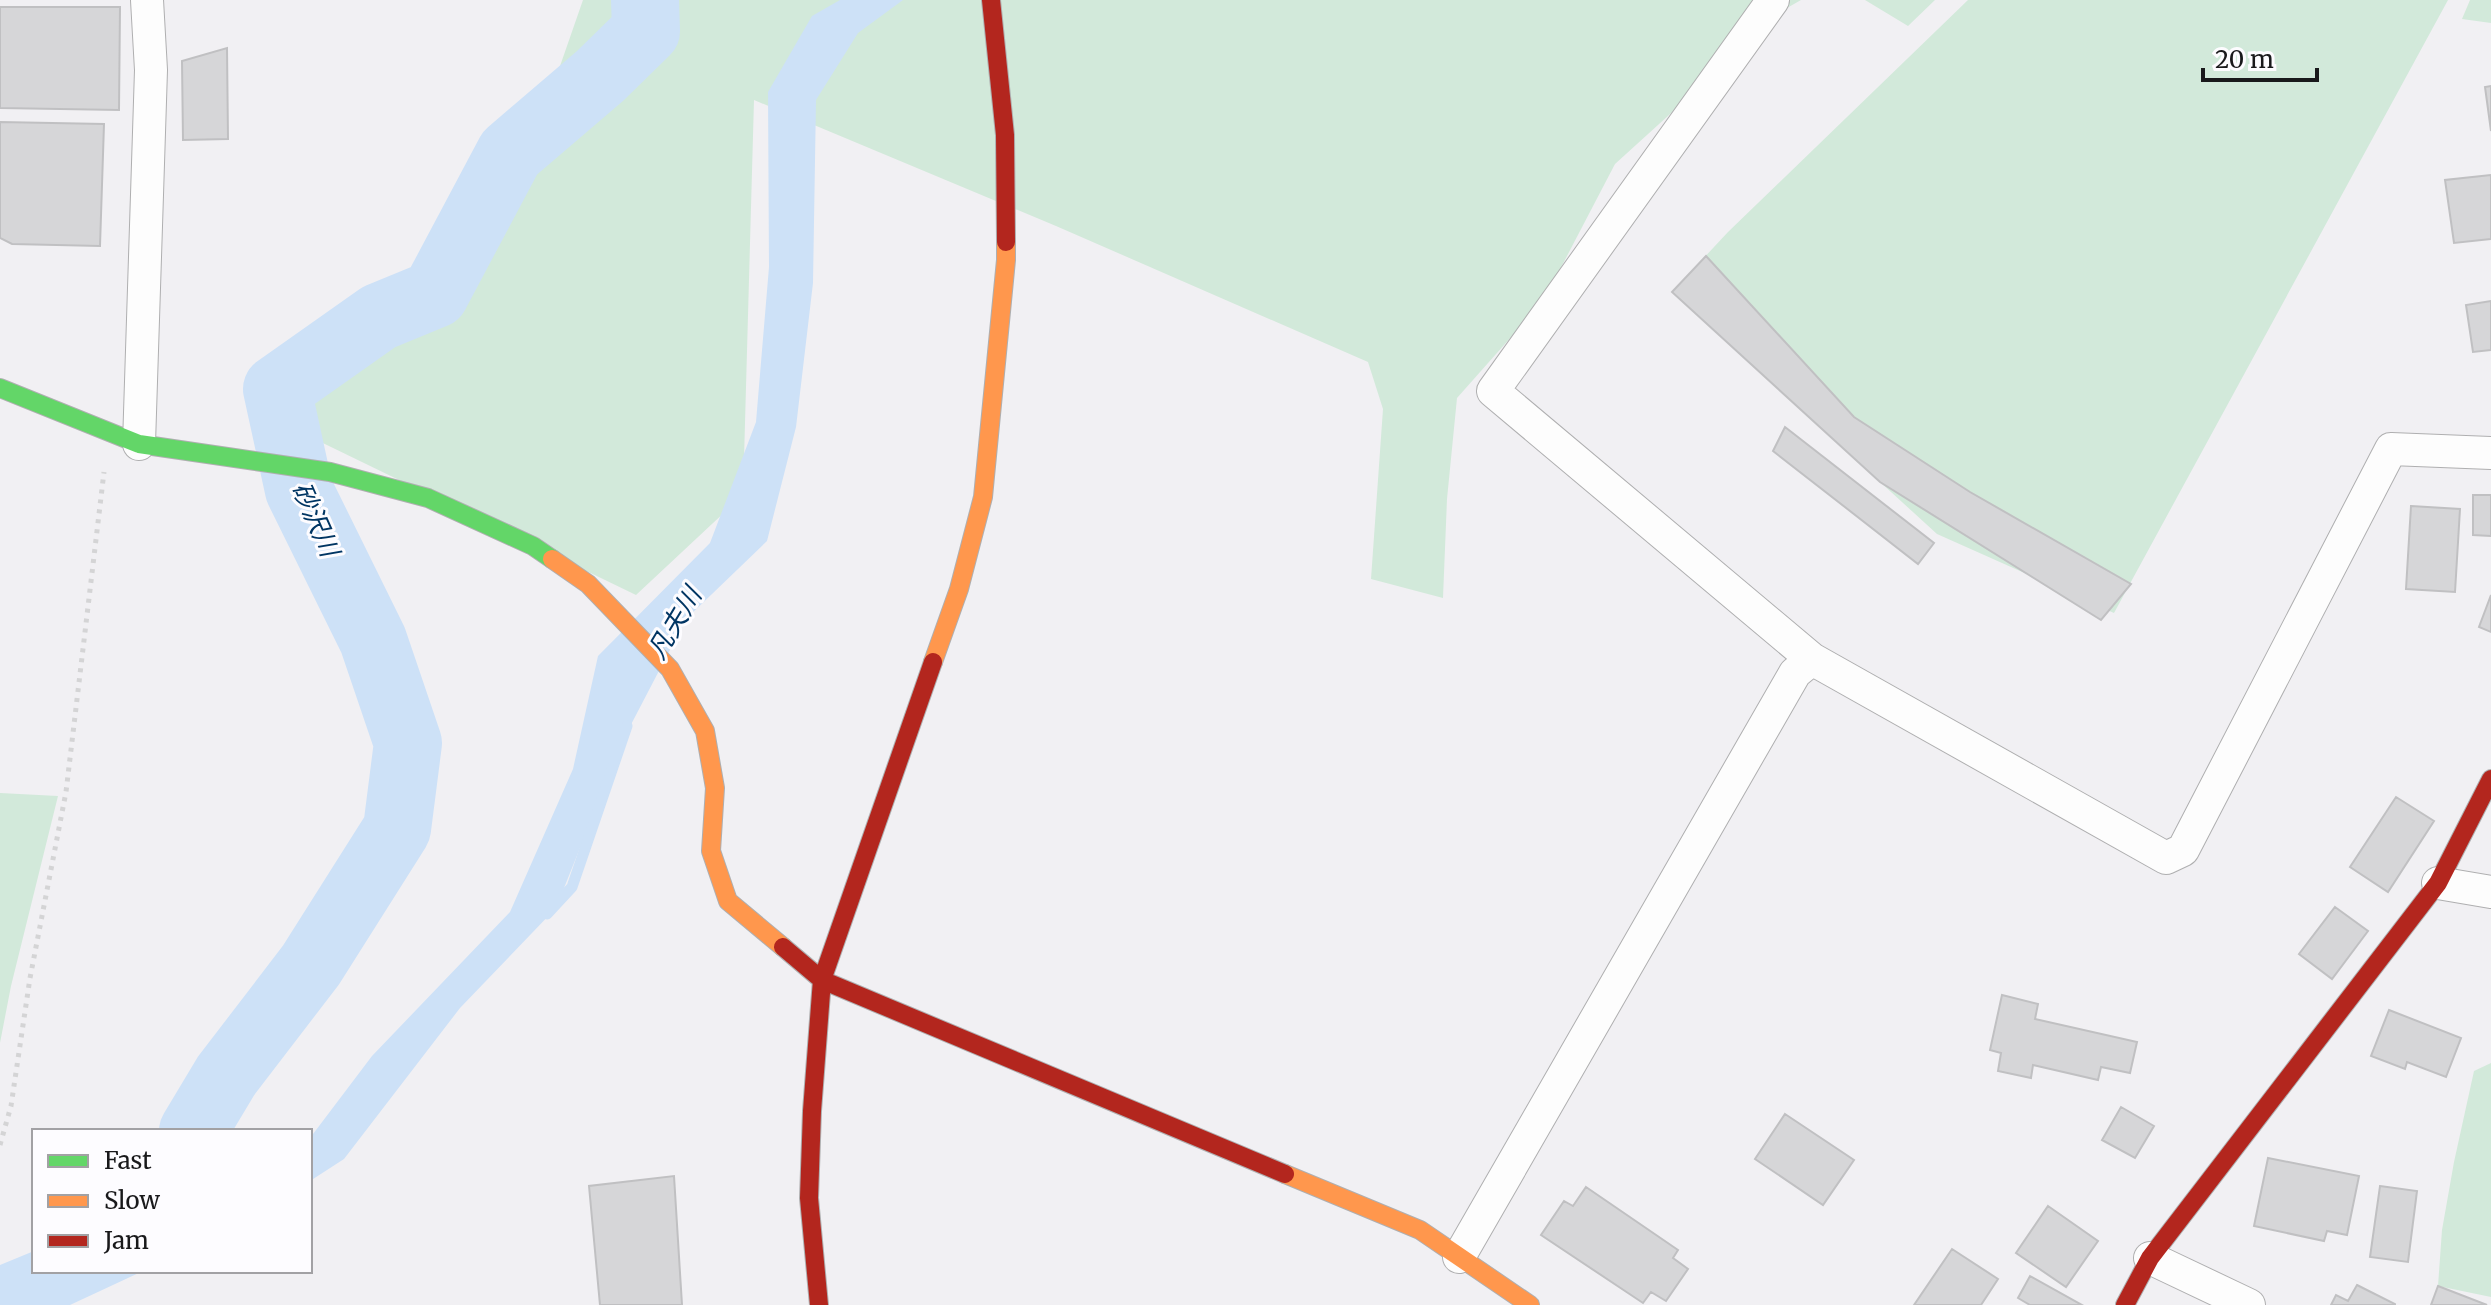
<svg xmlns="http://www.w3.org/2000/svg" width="2491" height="1305" viewBox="0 0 2491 1305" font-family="Merriweather,'Noto Sans JP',serif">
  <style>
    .green { fill: #d2e9da }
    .water { fill: #cde1f7 }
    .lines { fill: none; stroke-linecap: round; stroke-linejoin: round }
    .stream { stroke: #cde1f7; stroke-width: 11 }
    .river { stroke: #cde1f7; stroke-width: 68 }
    .building { fill: #d6d6d8; stroke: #c0c0c2; stroke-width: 2 }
    .street-casing { stroke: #afafb0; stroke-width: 34 }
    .fast-casing { stroke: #afafb0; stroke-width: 20 }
    .slow-casing { stroke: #afafb0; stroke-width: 20 }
    .jam-casing { stroke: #afafb0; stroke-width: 20 }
    .path { stroke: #d4d4d5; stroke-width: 5; stroke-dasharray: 4 6; stroke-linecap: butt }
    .street { stroke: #fdfdfd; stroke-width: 32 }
    .fast { stroke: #63d668; stroke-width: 18 }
    .slow { stroke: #ff974d; stroke-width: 18 }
    .jam { stroke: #b3261e; stroke-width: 18 }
    .labels { text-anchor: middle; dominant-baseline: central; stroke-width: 6; stroke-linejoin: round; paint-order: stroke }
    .water-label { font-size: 26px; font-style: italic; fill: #003563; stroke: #fdfcff }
  </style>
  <rect width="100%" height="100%" fill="#f1f0f3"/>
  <!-- green -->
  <path class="green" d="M 583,0 L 1801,0 L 1787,8 L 1615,164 L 1544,300 L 1457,398 L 1447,499 L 1443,598 L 1371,579 L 1383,409 L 1368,362 L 1056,226 L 754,100 L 743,495 L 636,595 L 296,430 L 301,360 L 404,335 L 491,218 L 536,135 Z
    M 1865,0 L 1935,0 L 1908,26 Z
    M 1968,0 L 2448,0 L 2114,613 L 1937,534 L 1672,292 L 1728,232 Z
    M 2470,0 L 2491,0 L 2491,23 L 2462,19 Z
    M 0,793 L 58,796 L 11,986 L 0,1043 Z
    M 2491,1063 L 2491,1297 L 2438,1286 L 2442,1230 L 2454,1162 L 2474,1071 Z"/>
  <!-- water -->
  <path class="water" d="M 840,0 L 903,0 L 858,33 L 816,100 L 813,283 L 796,427 L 767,541 L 686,619 L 624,738 L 556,908 L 460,1008 L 344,1159 L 310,1181 L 310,1138 L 372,1056 L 510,912 L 573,769 L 598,656 L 710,543 L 756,422 L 769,267 L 768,92 L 812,16 Z
    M 34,1251 L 34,1271 L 143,1271 L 70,1305 L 0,1305 L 0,1265 Z"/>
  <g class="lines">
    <!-- stream -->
    <path class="stream" d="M 547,914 L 572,887 L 627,726"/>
    <!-- river -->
    <path class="river" d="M 193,1131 L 226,1076 L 311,965 L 397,829 L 408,743 L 373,640 L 299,490 L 277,389 L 379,317 L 435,294 L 510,153 L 600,76 L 646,31 L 645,0"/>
  </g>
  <!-- building -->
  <path class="building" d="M 0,7 L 120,7 L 119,110 L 0,108 Z
    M 227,48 L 228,139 L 183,140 L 182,61 Z
    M 2491,86 L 2491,131 L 2485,87 Z
    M 0,122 L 104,124 L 100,246 L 12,244 L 0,238 Z
    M 2491,175 L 2491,239 L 2454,243 L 2445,180 Z
    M 1706,256 L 1854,417 L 1970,492 L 2131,584 L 2101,620 L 1880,482 L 1672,292 Z
    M 2491,301 L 2491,350 L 2473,352 L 2466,305 Z
    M 1785,427 L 1934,543 L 1918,564 L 1773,451 Z
    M 2473,495 L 2491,495 L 2491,536 L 2473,535 Z
    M 2411,506 L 2460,509 L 2455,592 L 2406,589 Z
    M 2491,595 L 2491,632 L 2479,627 Z
    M 2396,797 L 2434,821 L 2388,892 L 2350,867 Z
    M 2335,907 L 2368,931 L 2332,979 L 2299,954 Z
    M 2002,995 L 2038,1004 L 2035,1019 L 2137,1042 L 2130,1073 L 2101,1067 L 2098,1080 L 2033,1065 L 2031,1078 L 1998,1071 L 2001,1053 L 1990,1050 Z
    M 2389,1010 L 2461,1038 L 2446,1077 L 2407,1062 L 2405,1069 L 2371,1056 Z
    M 2121,1107 L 2154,1126 L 2135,1158 L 2102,1140 Z
    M 1785,1114 L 1854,1160 L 1823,1205 L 1755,1159 Z
    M 2268,1158 L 2359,1176 L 2347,1235 L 2327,1231 L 2324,1241 L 2254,1226 Z
    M 674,1176 L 682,1305 L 600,1305 L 589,1186 Z
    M 2380,1186 L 2417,1191 L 2408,1262 L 2370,1257 Z
    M 1586,1187 L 1678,1250 L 1673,1258 L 1688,1269 L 1666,1301 L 1651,1292 L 1643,1303 L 1541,1235 L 1564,1201 L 1573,1206 Z
    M 2048,1206 L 2098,1241 L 2066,1287 L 2016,1253 Z
    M 1952,1249 L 1998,1279 L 1981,1305 L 1914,1305 Z
    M 2030,1276 L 2082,1305 L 2030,1305 L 2018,1298 Z
    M 2357,1285 L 2395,1304 L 2395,1305 L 2331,1305 L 2336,1295 L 2348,1301 Z
    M 2438,1286 L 2487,1305 L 2431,1305 Z"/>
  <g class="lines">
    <defs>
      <path id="street" d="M 1773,0 L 1493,391 L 1812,659
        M 139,444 L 151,70 L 147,0
        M 2438,883 L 2491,892
        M 1459,1257 L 1795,673 L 1812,659 L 2166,858 L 2183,850 L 2391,449 L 2491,453
        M 2150,1258 L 2249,1305"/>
      <path id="fast" d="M 0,388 L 139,444 L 330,472 L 428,498 L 533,546 L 552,559"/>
      <path id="slow" d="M 552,559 L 588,584 L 670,669 L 705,731 L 715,788 L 711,851 L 728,901 L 783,947
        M 933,662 L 959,589 L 983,497 L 1006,260 L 1006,242
        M 1285,1174 L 1420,1230 L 1530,1305"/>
      <path id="jam" d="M 991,0 L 1005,135 L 1006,242
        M 783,947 L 822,980 L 1285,1174
        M 819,1305 L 809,1198 L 812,1111 L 822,980 L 933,662
        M 2125,1305 L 2150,1258 L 2438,883 L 2491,779"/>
    </defs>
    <!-- street casing -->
    <use href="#street" class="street-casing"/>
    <!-- fast casing -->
    <use href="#fast" class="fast-casing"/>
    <!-- slow casing -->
    <use href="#slow" class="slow-casing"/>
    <!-- jam casing -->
    <use href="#jam" class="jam-casing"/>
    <!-- path -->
    <path class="path" d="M 0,1145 L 11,1106 L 30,978 L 66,792 L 104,472"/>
    <!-- street -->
    <use href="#street" class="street"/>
    <!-- fast -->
    <use href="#fast" class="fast"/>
    <!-- slow -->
    <use href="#slow" class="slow"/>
    <!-- jam -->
    <use href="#jam" class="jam"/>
  </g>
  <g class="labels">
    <!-- water labels -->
    <g class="water-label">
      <text transform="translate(316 519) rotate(66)">砂沢川</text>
      <text transform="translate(674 623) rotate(-59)">凡夫川</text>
    </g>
  </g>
  <!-- legend -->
  <rect x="32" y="1129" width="280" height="144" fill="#fdfcff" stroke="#a2a1a4" stroke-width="2"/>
  <rect x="48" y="1155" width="40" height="12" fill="#63d668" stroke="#a2a1a4" stroke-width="2"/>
  <text x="104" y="1169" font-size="24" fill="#19191b">Fast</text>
  <rect x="48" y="1195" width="40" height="12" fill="#ff974d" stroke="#a2a1a4" stroke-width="2"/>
  <text x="104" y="1209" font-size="24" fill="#19191b">Slow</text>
  <rect x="48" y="1235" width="40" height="12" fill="#b3261e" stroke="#a2a1a4" stroke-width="2"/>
  <text x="104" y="1249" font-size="24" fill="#19191b">Jam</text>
  <!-- scale -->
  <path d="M2203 68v12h114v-12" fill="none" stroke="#19191b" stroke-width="4"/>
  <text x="2215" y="68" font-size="24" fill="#19191b" stroke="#fdfcff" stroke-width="6" paint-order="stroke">20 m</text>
</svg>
